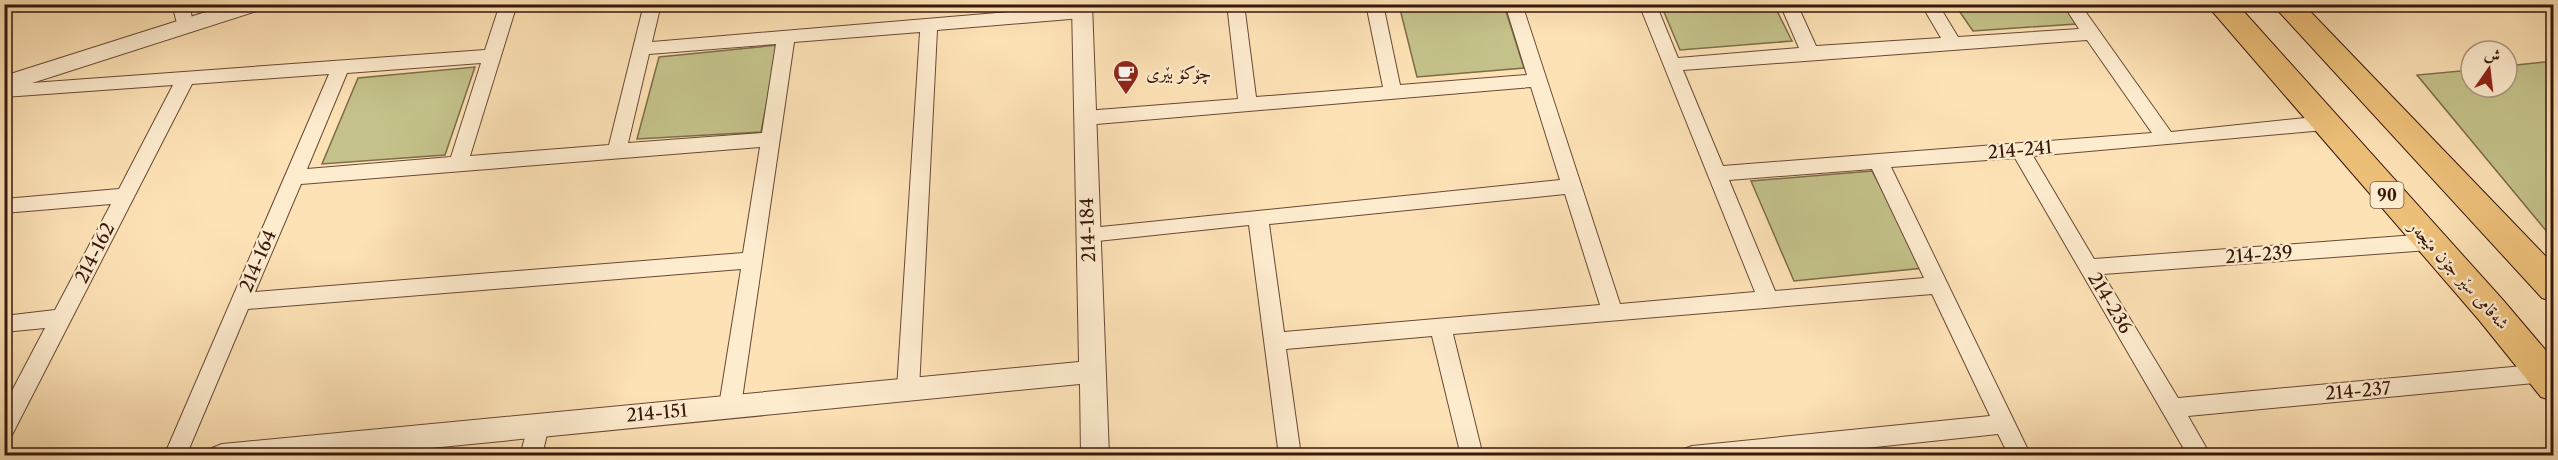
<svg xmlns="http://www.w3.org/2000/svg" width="2558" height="460" viewBox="0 0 2558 460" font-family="'Libre Caslon Text',Amiri,serif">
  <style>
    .green { fill: #c4c28a; stroke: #7e6c4a; stroke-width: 1.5 }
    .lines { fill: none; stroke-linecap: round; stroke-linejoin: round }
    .minor-casing { stroke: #694935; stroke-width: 2 }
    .tertiary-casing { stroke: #694935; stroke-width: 2 }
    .trunk-casing { stroke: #38160a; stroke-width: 2 }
    .minor { fill: #feeccf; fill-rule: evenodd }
    .tertiary { fill: #feeccf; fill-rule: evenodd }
    .trunk { fill: #eec17a; fill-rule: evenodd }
    .labels { text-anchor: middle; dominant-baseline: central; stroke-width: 4.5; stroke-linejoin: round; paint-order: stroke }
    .shield { fill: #feeccf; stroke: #735645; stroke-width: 1.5 }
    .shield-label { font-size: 16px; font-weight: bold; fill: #38160a }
    .poi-label { font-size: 18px; fill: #38160a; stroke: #feeccf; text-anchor: start }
    .street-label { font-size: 18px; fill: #38160a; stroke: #feeccf }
  </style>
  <rect width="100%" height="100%" fill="#fde2b5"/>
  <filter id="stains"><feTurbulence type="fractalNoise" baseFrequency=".00333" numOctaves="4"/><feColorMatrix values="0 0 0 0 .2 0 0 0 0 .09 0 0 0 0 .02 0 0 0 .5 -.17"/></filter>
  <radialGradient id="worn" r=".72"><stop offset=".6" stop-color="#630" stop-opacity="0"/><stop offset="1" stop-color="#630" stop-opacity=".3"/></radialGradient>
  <!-- green -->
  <path class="green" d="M 1399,5 L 1504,5 L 1524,68 L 1417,77 Z
    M 1661,5 L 1774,5 L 1792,41 L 1680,50 Z
    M 1955,5 L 2064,5 L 2076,24 L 1973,31 Z
    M 778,45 L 761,132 L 637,139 L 659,57 Z
    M 2553,61 L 2554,61 L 2553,239 L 2417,75 L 2471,70 L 2471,87 L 2507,87 L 2507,66 Z
    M 475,67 L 445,155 L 322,164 L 358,78 Z
    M 1872,171 L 1924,268 L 1794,281 L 1751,181 Z"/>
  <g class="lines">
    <defs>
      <path id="minor" d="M 172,4 L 189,4 L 194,27 L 191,31 L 179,31 Z
        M 500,4 L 517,4 L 470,156 L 609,145 L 644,4 L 661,4 L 652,42 L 1082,6 L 1088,8 L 1091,12 L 1088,16 L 1082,18 L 937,30 L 919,389 L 916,395 L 908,398 L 900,395 L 897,389 L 920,32 L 794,42 L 741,406 L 738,412 L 730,415 L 722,412 L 719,406 L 741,269 L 248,309 L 186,456 L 164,456 L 329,74 L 192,84 L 12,435 L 4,437 L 4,406 L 45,328 L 4,332 L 4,316 L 55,310 L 111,204 L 4,213 L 4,199 L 119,189 L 173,85 L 4,97 L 4,85 L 485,50 ZM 776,44 L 762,133 L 628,143 L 649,54 ZM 481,63 L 451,157 L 307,169 L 347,73 ZM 760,147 L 743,253 L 255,292 L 301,184 Z
        M 1227,4 L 1244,4 L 1256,97 L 1383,87 L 1366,4 L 1383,4 L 1400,85 L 1527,75 L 1505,4 L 1522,4 L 1620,304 L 1755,292 L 1639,4 L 1656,4 L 1678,58 L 1799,48 L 1780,4 L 1797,4 L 1816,46 L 1941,38 L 1921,4 L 1938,4 L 1958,37 L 2079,29 L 2063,4 L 2080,4 L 2171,132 L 2324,116 L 2330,118 L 2333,123 L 2330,128 L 2324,130 L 2033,156 L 2094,259 L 2429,234 L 2436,237 L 2439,242 L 2436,247 L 2429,250 L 2103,274 L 2178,398 L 2544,364 L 2551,367 L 2554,371 L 2551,379 L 2544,382 L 2188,416 L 2211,456 L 2188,456 L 2015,158 L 1891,167 L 2031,456 L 2009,456 L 1998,434 L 1790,456 L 1681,456 L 1684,449 L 1692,446 L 1990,416 L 1932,294 L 1453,334 L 1483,456 L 1461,456 L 1432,336 L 1286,349 L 1301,456 L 1279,456 L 1249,225 L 1088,242 L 1081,239 L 1078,234 L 1081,229 L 1560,180 L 1531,87 L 1085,125 L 1079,123 L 1076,118 L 1079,113 L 1085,111 L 1238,99 ZM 2087,40 L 2152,133 L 1723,166 L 1683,70 ZM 1872,169 L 1924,278 L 1775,291 L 1729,180 ZM 1565,194 L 1600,305 L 1284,332 L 1269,224 Z
        M 538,416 L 546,418 L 549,425 L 542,456 L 520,456 L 530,418 Z"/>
      <path id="tertiary" d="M 231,4 L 266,4 L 263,9 L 4,92 L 4,76 Z
        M 1072,4 L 1092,4 L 1109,456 L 1081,456 L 1080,384 L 349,456 L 209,456 L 212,448 L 222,444 L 1079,362 Z"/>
      <path id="trunk" d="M 2206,4 L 2237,4 L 2503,300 L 2554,360 L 2554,401 L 2541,397 L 2479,320 Z
        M 2272,4 L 2303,4 L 2554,265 L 2554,302 L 2542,298 Z"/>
    </defs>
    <!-- minor casing -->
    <use href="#minor" class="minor-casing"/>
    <!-- tertiary casing -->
    <use href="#tertiary" class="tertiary-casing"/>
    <!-- trunk casing -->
    <use href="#trunk" class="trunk-casing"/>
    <!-- minor -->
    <use href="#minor" class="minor"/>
    <!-- tertiary -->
    <use href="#tertiary" class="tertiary"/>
    <!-- trunk -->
    <use href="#trunk" class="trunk"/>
  </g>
  <!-- icons -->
  <defs>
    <symbol id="cafe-pin" viewBox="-11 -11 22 30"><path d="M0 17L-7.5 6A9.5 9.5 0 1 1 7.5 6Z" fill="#8f2418" stroke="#feeccf"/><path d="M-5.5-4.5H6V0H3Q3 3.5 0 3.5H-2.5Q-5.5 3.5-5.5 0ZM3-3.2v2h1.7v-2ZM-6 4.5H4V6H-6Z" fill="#fff"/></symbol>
  </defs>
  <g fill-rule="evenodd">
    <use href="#cafe-pin" x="1111" y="58" width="30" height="40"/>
  </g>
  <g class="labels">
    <!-- shield labels -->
    <rect class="shield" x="2370.5" y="182" width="33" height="26" rx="4.5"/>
    <g class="shield-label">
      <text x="2387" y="195">90</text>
    </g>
    <!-- poi labels -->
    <g class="poi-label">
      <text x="1146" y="73">چۆکۆ بێری</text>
    </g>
    <!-- street labels -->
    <g class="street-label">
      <text transform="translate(2020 150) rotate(-5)">214-241</text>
      <text transform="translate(1088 230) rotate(-92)">214-184</text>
      <text transform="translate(95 253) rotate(-63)">214-162</text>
      <text transform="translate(2259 255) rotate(-4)">214-239</text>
      <text transform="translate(258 261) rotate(-67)">214-164</text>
      <text transform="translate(2459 275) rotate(48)">شەقامی سێر جۆن مێجەر</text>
      <text transform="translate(2110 303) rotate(59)">214-236</text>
      <text transform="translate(2358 391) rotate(-5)">214-237</text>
      <text transform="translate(657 413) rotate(-5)">214-151</text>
    </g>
  </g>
  <!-- margin -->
  <rect width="2558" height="460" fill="none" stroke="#fde2b5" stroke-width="24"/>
  <rect x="6" y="6" width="2546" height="448" fill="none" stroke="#38160a" stroke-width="3"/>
  <rect x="12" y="12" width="2534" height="436" fill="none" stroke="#38160a" stroke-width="1.5"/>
  <!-- north arrow -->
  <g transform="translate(2489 69) rotate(14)"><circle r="28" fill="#feeccf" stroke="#af9680" stroke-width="1.5"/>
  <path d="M0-4.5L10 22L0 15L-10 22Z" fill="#8f2418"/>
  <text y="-9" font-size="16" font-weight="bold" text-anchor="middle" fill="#38160a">ش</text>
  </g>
  <rect width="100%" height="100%" filter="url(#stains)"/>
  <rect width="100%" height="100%" fill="url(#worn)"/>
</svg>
